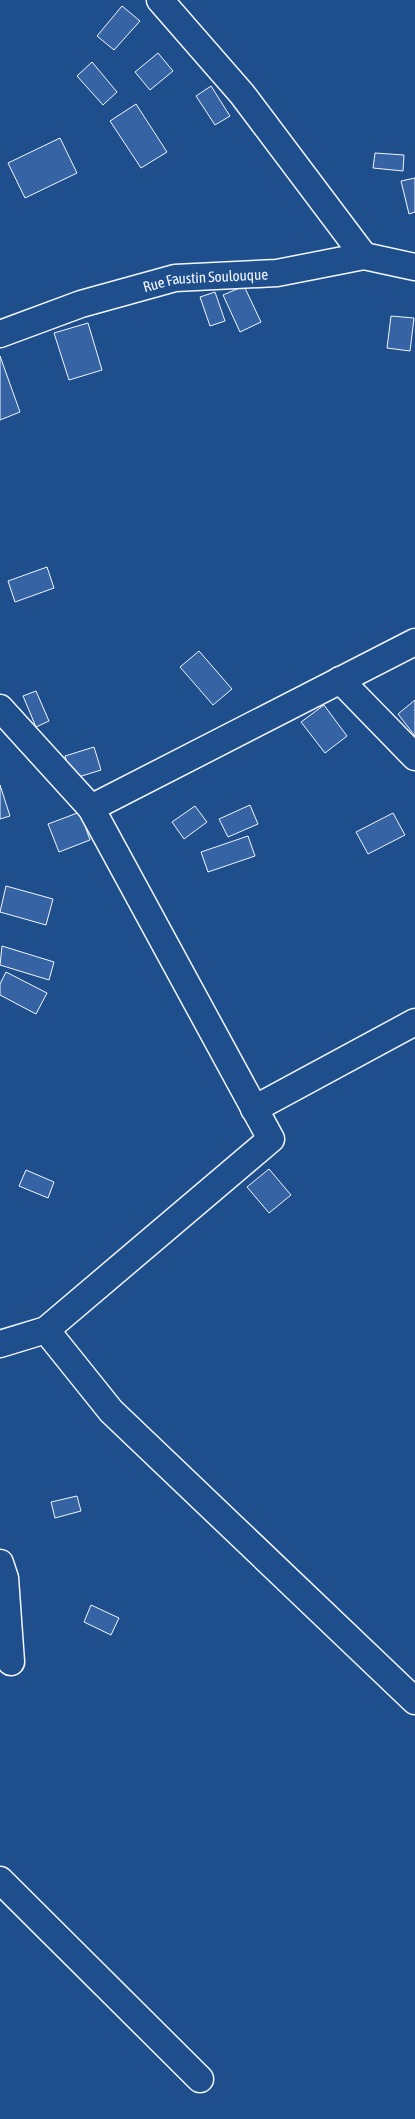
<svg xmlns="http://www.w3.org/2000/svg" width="415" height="2119" viewBox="0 0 415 2119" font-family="'Asap Condensed',sans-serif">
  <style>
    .building { fill: #3563a3; stroke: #f2f6ff }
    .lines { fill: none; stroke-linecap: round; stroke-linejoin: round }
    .minor-casing { stroke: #f2f6ff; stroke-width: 29 }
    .minor { stroke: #1f4e8c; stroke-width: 26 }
    .labels { text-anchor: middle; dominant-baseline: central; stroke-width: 4; stroke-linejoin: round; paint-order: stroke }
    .street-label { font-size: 15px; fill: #f2f6ff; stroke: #1f4e8c }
  </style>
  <rect width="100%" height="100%" fill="#1f4e8c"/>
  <!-- building -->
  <path class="building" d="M 122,6 L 140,21 L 114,50 L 97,36 Z
    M 158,53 L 173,71 L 150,90 L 135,72 Z
    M 92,62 L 117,92 L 103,105 L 77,76 Z
    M 211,86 L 230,116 L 215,125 L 196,96 Z
    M 136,104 L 167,152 L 141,168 L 110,121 Z
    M 60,138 L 77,173 L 25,198 L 8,163 Z
    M 375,153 L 404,155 L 403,171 L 373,168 Z
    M 415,178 L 415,212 L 409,214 L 401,181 Z
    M 244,286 L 261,322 L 240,332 L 223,295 Z
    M 215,292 L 225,321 L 210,326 L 200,297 Z
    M 391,316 L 414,318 L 410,351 L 387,348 Z
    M 88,323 L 102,370 L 69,380 L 54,333 Z
    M 0,356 L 20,412 L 0,420 Z
    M 47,567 L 54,588 L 15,602 L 8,581 Z
    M 199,651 L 232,689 L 213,705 L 180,667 Z
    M 36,691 L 49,721 L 36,727 L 23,696 Z
    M 415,700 L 415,736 L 398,714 Z
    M 324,705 L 347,736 L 325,753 L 301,722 Z
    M 94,747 L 101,770 L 72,779 L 65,756 Z
    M 0,785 L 10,816 L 0,819 Z
    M 250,805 L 258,824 L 228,837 L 219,819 Z
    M 195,806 L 207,822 L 184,839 L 172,822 Z
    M 80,812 L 90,840 L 59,852 L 48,824 Z
    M 393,813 L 405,835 L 368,854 L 356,832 Z
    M 248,836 L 255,856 L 208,872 L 201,852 Z
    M 6,886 L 53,899 L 46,925 L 0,912 Z
    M 2,946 L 54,962 L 49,980 L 0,965 Z
    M 6,972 L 47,993 L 36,1014 L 0,995 L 0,984 Z
    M 269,1169 L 291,1195 L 269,1213 L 247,1187 Z
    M 26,1170 L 54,1182 L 48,1198 L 19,1186 Z
    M 77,1496 L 81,1511 L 55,1518 L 51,1502 Z
    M 91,1605 L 119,1618 L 111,1635 L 84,1622 Z"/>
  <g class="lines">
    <defs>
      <g id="minor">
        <path d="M 160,0 L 242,94 L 364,256"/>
        <path id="s1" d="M 0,334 L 81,304 L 175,278 L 277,273 L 364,256 L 415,267"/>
        <path d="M 340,680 L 415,757"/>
        <path d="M 0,708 L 91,808 L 271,1139 L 46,1330 L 0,1344"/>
        <path d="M 91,808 L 415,642"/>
        <path d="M 254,1109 L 415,1022"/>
        <path d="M 46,1330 L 111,1411 L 415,1701"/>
        <path d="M 0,1563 L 5,1578 L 11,1662"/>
        <path d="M 0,1880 L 200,2079"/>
      </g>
    </defs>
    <!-- minor casing -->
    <use href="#minor" class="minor-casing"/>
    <!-- minor -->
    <use href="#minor" class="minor"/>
  </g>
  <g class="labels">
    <!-- street labels -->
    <g class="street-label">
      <text stroke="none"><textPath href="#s1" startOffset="214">Rue Faustin Soulouque</textPath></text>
    </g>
  </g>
</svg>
